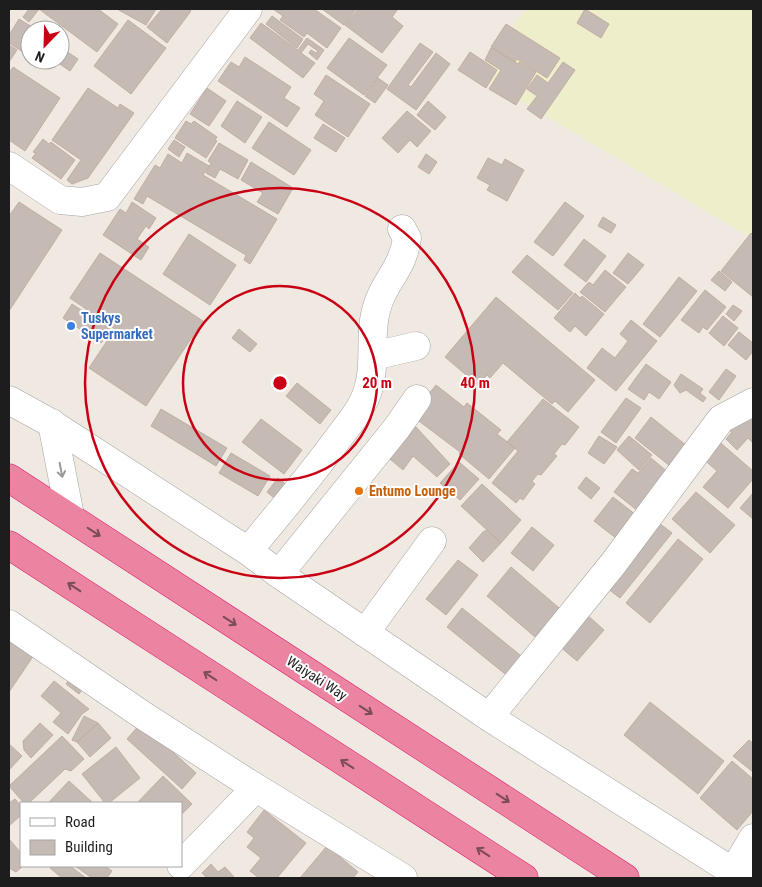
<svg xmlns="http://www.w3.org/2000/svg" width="762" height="887" viewBox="0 0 762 887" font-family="'Roboto Condensed',sans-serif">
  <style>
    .farmland { fill: #efeecb }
    .building { fill: #c6bab5; stroke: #c1ada3 }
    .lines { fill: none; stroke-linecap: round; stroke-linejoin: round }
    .minor-casing { stroke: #a4a4a4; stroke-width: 29 }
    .highway-casing { stroke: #e11a72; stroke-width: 29 }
    .minor { stroke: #fff; stroke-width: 28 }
    .highway { stroke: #eb84a1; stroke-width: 28 }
    .oneway { stroke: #999 }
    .oneway2 { stroke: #7a4b58 }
    .ring { fill: none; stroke: #c90014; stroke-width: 2.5 }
    .shop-dot { fill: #3f7fe0; stroke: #fff; stroke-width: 2 }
    .food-dot { fill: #e8710a; stroke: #fff; stroke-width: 2 }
    .labels { text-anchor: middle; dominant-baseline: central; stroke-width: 4; stroke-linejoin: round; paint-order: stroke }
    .shop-label { font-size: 14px; font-weight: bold; fill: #366cbe; stroke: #fff; text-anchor: start }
    .food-label { font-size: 14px; font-weight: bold; fill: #c56008; stroke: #fff; text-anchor: start }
    .street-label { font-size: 14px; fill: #1d1d1d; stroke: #fff }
    .centre { fill: #c90014; stroke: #fff; stroke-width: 2.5 }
    .ring-label { font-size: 15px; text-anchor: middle; font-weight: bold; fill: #c90014; stroke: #fff; stroke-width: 4; stroke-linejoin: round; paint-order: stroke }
  </style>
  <rect width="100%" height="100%" fill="#efe9e2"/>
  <!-- farmland -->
  <path class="farmland" d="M 526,9 L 753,9 L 753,239 L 475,74 Z"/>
  <!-- building -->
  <path class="building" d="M 29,9 L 39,9 L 29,22 L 23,17 Z
    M 39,9 L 98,9 L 118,24 L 97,52 Z
    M 117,9 L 156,9 L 146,25 Z
    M 162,9 L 188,9 L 191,11 L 167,43 L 147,27 Z
    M 273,9 L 314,9 L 341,28 L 327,48 L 307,33 L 304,37 L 280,20 L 283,16 Z
    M 322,9 L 356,9 L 344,25 Z
    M 358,9 L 398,9 L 392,17 L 403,26 L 382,53 L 345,25 Z
    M 585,9 L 609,24 L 601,38 L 577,23 Z
    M 272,16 L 303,39 L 297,48 L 266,24 Z
    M 19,19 L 37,30 L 30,30 L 30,41 L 23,52 L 9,43 L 9,35 Z
    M 128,20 L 166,48 L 131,94 L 94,66 Z
    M 261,23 L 298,50 L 307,38 L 324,50 L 317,60 L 309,53 L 311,50 L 316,53 L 318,51 L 308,44 L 301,53 L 315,63 L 303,78 L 250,38 Z
    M 506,24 L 560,58 L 547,78 L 517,59 L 515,62 L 491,47 Z
    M 349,38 L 387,65 L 364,95 L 327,68 Z
    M 420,43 L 433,52 L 408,85 L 411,87 L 436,53 L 450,64 L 416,110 L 387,89 Z
    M 9,45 L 17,50 L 9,62 Z
    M 60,47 L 78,59 L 70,71 L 54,60 L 60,60 Z
    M 491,48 L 518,64 L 519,62 L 536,72 L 516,105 L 489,89 L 501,70 L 485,60 Z
    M 470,52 L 497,70 L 486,88 L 458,70 Z
    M 245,57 L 291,87 L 284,98 L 300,108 L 287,127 L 218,81 L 231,62 L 239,67 Z
    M 563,62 L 575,70 L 541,119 L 527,109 L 537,96 L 527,89 L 537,75 L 548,83 Z
    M 13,67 L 60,98 L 25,151 L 9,140 L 9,73 Z
    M 326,75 L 370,104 L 348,137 L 315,115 L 324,101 L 314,94 Z
    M 378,78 L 388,85 L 375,103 L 365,96 Z
    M 88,88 L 118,108 L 120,104 L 134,113 L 88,178 L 72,184 L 67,180 L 81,160 L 52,140 Z
    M 207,88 L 226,101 L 209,126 L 190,114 Z
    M 237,101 L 262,117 L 245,143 L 221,126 Z
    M 428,101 L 446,117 L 435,130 L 417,115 Z
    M 407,111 L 431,131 L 417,147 L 410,140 L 398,153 L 382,138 Z
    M 186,121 L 191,124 L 194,121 L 217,137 L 215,140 L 217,141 L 206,158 L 175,138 Z
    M 269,122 L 311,150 L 294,175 L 252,148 Z
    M 323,124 L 345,138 L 336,152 L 314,138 Z
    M 43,139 L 49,144 L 51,142 L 75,160 L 61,179 L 32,158 L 36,153 L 33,152 Z
    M 174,140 L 185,147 L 179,157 L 168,149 Z
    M 219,143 L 248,160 L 238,179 L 220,169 L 215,178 L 206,173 L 211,163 L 208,161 Z
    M 187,153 L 209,166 L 203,175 L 277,219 L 250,264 L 244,260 L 246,255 L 147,196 L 143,204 L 134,199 L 155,165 L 160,168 L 168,154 L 182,163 Z
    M 426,154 L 437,162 L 429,174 L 418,167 Z
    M 488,158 L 502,165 L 505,159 L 524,170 L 507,201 L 487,190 L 490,185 L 477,178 Z
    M 251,162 L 293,188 L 278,214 L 257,202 L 263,193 L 241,180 Z
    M 19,202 L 62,230 L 9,311 L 9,216 Z
    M 132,202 L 156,218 L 149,229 L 146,226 L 137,239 L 149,247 L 141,260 L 103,235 L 120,209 L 126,213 Z
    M 565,202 L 584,216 L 553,256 L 534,242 Z
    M 603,217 L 616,225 L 611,233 L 598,226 Z
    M 751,233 L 753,235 L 753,297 L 721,271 Z
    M 189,234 L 236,265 L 210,305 L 163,274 Z
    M 584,239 L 606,256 L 586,282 L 564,265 Z
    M 100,253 L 203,321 L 146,406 L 89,368 L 115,329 L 70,298 Z
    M 628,253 L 644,265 L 628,284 L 613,273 Z
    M 527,255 L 573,293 L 558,310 L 512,272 Z
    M 605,270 L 626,287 L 605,312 L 580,292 L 589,282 L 593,285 Z
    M 719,271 L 732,282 L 725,291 L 711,280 Z
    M 679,277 L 697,291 L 660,337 L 643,324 Z
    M 705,290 L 726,307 L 707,330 L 703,327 L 699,333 L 681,320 Z
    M 575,293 L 580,298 L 582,296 L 604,314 L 586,336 L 575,326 L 570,332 L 554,318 Z
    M 496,297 L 595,380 L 568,412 L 555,401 L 552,404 L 503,363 L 490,378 L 487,375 L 478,385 L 445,357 Z
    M 72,304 L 110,329 L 101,343 L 63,318 Z
    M 733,305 L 742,311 L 734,321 L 726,314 Z
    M 723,316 L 738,328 L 724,346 L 709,333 Z
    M 631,320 L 657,341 L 616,391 L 587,368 L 602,348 L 615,358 L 628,341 L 620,334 Z
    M 239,329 L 257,344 L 250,352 L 232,338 Z
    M 739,332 L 753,343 L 753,351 L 746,360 L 728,345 Z
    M 646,364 L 671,382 L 659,399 L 649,392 L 644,400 L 628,389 Z
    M 726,369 L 736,376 L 719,400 L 709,392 Z
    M 681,374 L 703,389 L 700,393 L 706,398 L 703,402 L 686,390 L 680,393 L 674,385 Z
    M 297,383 L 331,410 L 320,424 L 286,396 Z
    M 436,385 L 464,407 L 467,403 L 501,430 L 497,434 L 515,448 L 489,479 L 459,454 L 460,452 L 411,415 Z
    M 626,398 L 641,408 L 616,443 L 601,432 Z
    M 543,399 L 579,427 L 565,445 L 562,444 L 554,454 L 557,456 L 541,475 L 538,474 L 532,481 L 535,484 L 523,500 L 520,498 L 516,503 L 492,483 L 518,451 L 507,442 Z
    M 161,409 L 227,448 L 216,466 L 151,426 Z
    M 753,411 L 753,443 L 748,438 L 737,450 L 726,439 L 732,432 L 728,429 Z
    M 651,417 L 687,446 L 670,466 L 635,438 Z
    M 261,419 L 302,450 L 284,474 L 242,442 Z
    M 416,427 L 450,464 L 437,477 L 413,456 L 403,470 L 390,459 Z
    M 599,436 L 617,447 L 604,464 L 588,453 Z
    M 629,436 L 652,455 L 639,470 L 617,450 Z
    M 716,439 L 753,471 L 753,479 L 728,508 L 703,487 L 717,471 L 701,457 Z
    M 231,453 L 270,476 L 258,496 L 219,473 Z
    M 651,458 L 669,473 L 638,511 L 614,492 L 632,469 L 638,473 Z
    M 459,462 L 479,479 L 460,500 L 440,483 Z
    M 586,477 L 600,488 L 591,499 L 578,488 Z
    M 278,478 L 291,489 L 280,503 L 267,492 Z
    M 482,484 L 521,520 L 501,543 L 461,506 Z
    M 696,492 L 735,525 L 710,553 L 672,519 Z
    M 753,493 L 753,519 L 740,508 Z
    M 613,497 L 636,515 L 617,539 L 594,521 Z
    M 655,520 L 672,533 L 620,598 L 603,585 Z
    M 532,527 L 554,545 L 533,571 L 511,553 Z
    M 487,530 L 501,543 L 483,562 L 469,548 L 483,532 Z
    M 678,539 L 703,559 L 650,623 L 626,603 Z
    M 458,560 L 478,575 L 446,615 L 426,599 Z
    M 511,567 L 565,613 L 541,642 L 487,596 Z
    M 462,608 L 525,659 L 510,678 L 447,627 Z
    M 586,614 L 604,630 L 577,661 L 558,645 Z
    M 9,630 L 38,649 L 9,692 Z
    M 71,677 L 84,687 L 79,694 L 66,684 Z
    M 54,681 L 89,709 L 82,714 L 68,734 L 53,722 L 61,713 L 41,696 Z
    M 650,702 L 724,761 L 698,794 L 624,735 Z
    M 84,716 L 98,723 L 77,742 L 72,740 Z
    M 40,723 L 53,735 L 31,758 L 24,750 L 23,741 Z
    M 98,723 L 111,738 L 90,757 L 77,742 Z
    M 141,723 L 196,773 L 182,789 L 127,739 Z
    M 62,736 L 84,759 L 71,771 L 65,769 L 29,803 L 24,803 L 9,786 Z
    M 749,740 L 753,743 L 753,772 L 733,756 Z
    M 9,744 L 22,756 L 9,770 Z
    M 116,747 L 140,778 L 109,803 L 105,803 L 82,774 Z
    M 732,761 L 753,779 L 753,811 L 737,830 L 700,798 Z
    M 163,776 L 192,804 L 181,815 L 181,803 L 137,803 Z
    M 69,781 L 93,803 L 48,803 Z
    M 15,799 L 21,806 L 21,815 L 9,826 L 9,803 Z
    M 264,810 L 306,843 L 277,878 L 259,878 L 250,871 L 261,858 L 247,847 L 254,838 L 247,832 Z
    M 9,839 L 21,853 L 21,866 L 23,866 L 16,872 L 9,868 Z
    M 327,846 L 358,872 L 353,878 L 300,878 Z
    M 211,864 L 218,872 L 225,867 L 235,878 L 207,878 L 202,873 Z
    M 52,866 L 70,866 L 86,878 L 62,878 L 50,868 Z
    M 75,866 L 105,866 L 112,871 L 107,878 L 92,878 Z"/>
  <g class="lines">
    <defs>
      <path id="minor" d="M 9,166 L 60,200 L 82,202 L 107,197 L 248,9
        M 373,356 L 416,346
        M 9,400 L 49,422 L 248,551 L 279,574 L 489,717 L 743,878
        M 52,423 L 70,516
        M 248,551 C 278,515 308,479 336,441 C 347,426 361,411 367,393 C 377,365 368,335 377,307 C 384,281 403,269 407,238 L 402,229
        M 279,574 L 396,429 L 417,399
        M 9,624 L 144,716 L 245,781 L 403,878
        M 365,633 L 432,541
        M 489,717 L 613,564 L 721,419 L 753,402
        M 181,865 L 246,798 L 254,787
        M 733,872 L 753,838"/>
      <path id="highway" d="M 9,478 L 625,878
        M 9,545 L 524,878"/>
    </defs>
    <!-- minor casing -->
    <use href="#minor" class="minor-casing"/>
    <!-- highway casing -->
    <use href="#highway" class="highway-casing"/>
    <!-- minor -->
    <use href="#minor" class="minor"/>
    <!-- highway -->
    <use href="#highway" class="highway"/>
  </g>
  <!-- one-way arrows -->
  <defs><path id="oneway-shaft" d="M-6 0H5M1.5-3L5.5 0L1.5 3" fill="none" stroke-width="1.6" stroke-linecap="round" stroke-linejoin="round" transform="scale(1.25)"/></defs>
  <use class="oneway" href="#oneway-shaft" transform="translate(61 470) rotate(79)"/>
  <g class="oneway2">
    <use href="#oneway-shaft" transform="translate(94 532) rotate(33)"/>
    <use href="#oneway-shaft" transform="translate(74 587) rotate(-147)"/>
    <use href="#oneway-shaft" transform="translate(230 621) rotate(33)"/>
    <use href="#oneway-shaft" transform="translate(210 676) rotate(-147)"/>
    <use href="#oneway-shaft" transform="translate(366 710) rotate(33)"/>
    <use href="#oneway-shaft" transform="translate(347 764) rotate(-147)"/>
    <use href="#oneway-shaft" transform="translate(503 798) rotate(33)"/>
    <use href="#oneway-shaft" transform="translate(483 852) rotate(-147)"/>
  </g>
  <!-- distance rings -->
  <g class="ring">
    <circle cx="280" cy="383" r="97"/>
    <circle cx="280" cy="383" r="195"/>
  </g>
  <!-- markers -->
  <circle class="shop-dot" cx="71" cy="326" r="5"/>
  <circle class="food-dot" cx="359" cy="491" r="5"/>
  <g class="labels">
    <!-- shop labels -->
    <g class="shop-label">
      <text x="81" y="318">Tuskys<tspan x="81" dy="16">Supermarket</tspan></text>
    </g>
    <!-- food labels -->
    <g class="food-label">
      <text x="369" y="491">Entumo Lounge</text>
    </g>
    <!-- street labels -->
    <g class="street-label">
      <text transform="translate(317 678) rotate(33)">Waiyaki Way</text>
    </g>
  </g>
  <circle cx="280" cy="383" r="8" class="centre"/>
  <g class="ring-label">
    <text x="377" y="388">20 m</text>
    <text x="475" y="388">40 m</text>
  </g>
  <!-- border -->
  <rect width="762" height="887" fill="none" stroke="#1d1d1d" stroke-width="20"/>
  <!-- legend -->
  <rect x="20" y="802" width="162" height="65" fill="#ffffff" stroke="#a5a5a5"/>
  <rect x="30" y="818" width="25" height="8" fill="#ffffff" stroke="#a5a5a5"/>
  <text x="65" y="827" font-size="15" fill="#1d1d1d">Road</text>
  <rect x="30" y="840" width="25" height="15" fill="#c6bab5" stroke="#a5a5a5"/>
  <text x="65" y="852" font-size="15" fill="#1d1d1d">Building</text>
  <!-- north arrow -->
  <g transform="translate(45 45) rotate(203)"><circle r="24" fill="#ffffff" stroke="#a5a5a5"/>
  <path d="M0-4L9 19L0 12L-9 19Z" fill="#c90014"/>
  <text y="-8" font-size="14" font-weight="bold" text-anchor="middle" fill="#1d1d1d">N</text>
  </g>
</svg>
